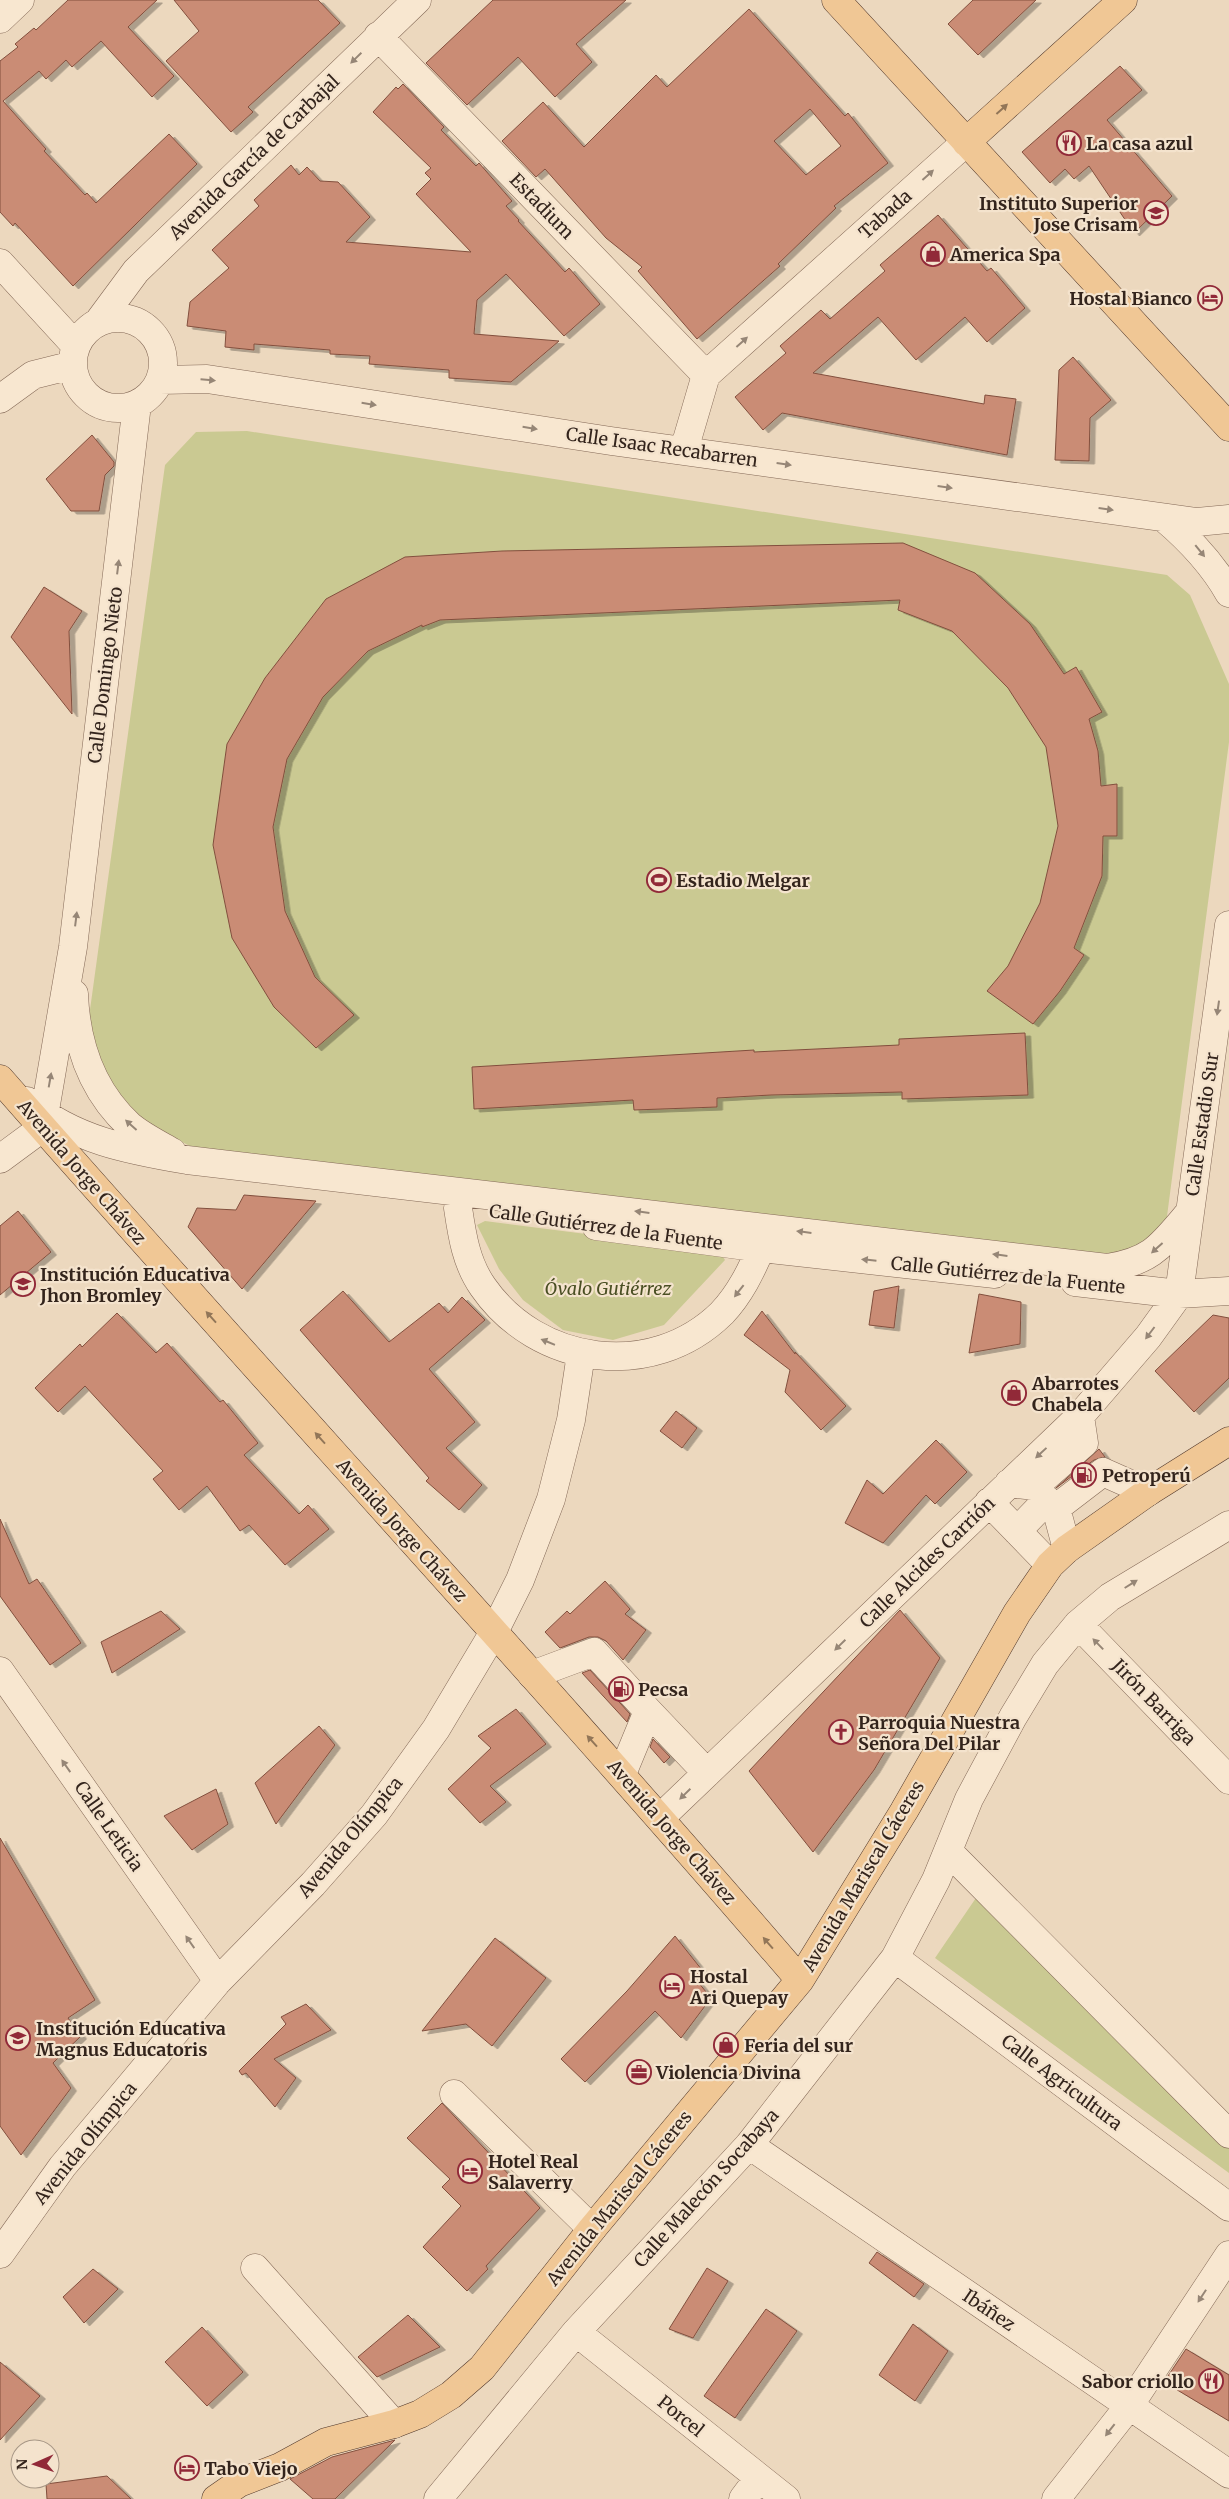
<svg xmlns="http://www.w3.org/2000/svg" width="1229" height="2499" viewBox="0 0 1229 2499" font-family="Merriweather,serif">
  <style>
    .green { fill: #cac992 }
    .building { fill: #ca8c74; stroke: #824f3e; fill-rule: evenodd; filter: url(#shadow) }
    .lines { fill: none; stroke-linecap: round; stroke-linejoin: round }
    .minor-casing { stroke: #846957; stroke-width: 29 }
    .major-casing { stroke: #51382c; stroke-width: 29 }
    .minor { stroke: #f8e7d0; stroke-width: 28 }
    .major { stroke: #f0c795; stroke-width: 28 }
    .oneway { fill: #968676 }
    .oneway2 { fill: #927658 }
    .labels { text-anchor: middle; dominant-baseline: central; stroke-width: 4.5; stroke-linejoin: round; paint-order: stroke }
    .poi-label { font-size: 18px; font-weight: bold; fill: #33241c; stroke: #f4e3cd; text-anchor: start }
    .street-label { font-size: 18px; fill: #33241c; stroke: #f4e3cd }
    .park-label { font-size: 18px; font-style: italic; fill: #4a4f23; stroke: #f4e3cd }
  </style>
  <defs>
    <filter id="shadow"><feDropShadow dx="5.5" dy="3" stdDeviation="0" flood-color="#0004"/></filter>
  </defs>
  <rect width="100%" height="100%" fill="#ecd8be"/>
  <!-- green -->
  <path class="green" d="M 247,431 L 1167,575 L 1190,595 L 1229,684 L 1229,742 L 1166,1224 L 1145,1250 L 1106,1256 L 200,1151 L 138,1120 L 102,1071 L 89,1017 L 165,465 L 196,432 Z
    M 485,1221 L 719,1251 L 725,1260 L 664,1325 L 613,1340 L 563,1330 L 523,1300 L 499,1269 L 477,1225 Z
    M 980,1892 L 1229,2144 L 1229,2173 L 935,1958 Z"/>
  <!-- building -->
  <path class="building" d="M 68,0 L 157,0 L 128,27 L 174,76 L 152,97 L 101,41 L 72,67 L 66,60 L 46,79 L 39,71 L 3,101 L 46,149 L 44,151 L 85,195 L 87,193 L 96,203 L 169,134 L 197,164 L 73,286 L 15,223 L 13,226 L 0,212 L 0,61 L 18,47 L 15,44 L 34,28 L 36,30 Z
    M 174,0 L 318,0 L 340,23 L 248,107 L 253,112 L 231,132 L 166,61 L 199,31 Z
    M 493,0 L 626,0 L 576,44 L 592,62 L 555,97 L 518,57 L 467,105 L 426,63 Z
    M 973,0 L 1036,0 L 978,55 L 948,24 Z
    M 749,9 L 845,116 L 848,113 L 888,163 L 834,206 L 836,208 L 778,264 L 780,266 L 697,339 L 638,271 L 642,267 L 606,238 L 545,169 L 536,177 L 502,141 L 543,102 L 584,147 L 656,75 L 667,87 ZM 810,109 L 841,146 L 806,175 L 774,141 Z
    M 1120,66 L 1142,90 L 1107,120 L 1172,196 L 1134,233 L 1089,166 L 1074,179 L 1065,169 L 1050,183 L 1022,152 Z
    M 403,84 L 444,127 L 441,130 L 476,166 L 479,163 L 512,201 L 506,206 L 519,220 L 518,221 L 565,272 L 569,268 L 600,304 L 564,336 L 506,274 L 477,300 L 474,334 L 559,341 L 511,382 L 449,378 L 449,370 L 369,364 L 370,356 L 330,354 L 330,350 L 254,344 L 254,350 L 225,347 L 226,331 L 187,326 L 190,302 L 229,268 L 212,250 L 259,206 L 254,200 L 291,165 L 299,175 L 307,167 L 320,181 L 338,182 L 370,217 L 346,242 L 471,252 L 416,194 L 431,179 L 425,173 L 431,168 L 373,112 L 396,87 L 398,89 Z
    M 938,215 L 987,271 L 991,268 L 1025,308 L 987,342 L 965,317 L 916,360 L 878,317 L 813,373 L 984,404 L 985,395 L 1016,399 L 1007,455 L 782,413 L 763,430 L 735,397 L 786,353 L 780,346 L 821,310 L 830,319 L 885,271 L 880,265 Z
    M 1073,357 L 1111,400 L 1090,418 L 1089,461 L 1055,460 L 1059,370 Z
    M 92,435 L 114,462 L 114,466 L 105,475 L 99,511 L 71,511 L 46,479 Z
    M 903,543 L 975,573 L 1030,624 L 1064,674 L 1076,667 L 1102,712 L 1089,719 L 1098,751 L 1101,786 L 1117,784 L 1117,836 L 1103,836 L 1102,876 L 1074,948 L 1084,955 L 1060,991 L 1033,1024 L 987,991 L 1008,966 L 1040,903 L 1058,826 L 1046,747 L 1008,688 L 952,631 L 898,610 L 900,600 L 440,620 L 422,627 L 422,625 L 368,651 L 323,697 L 287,759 L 273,827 L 285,911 L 315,977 L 354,1015 L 316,1048 L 274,1007 L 232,938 L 213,845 L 227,744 L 265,678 L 326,599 L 405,557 L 502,551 Z
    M 44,587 L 82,611 L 69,631 L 72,714 L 11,637 Z
    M 1025,1033 L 1028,1095 L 902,1099 L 902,1092 L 771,1095 L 717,1098 L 717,1107 L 634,1110 L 633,1100 L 474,1109 L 472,1067 L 754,1050 L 754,1052 L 899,1045 L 899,1039 Z
    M 244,1195 L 316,1201 L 242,1289 L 188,1227 L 197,1208 L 236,1210 Z
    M 18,1211 L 51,1252 L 0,1295 L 0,1226 Z
    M 899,1286 L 894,1328 L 869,1325 L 874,1291 Z
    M 343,1291 L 389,1342 L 439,1303 L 448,1313 L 462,1297 L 485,1320 L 429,1369 L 475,1422 L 446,1448 L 482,1485 L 459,1510 L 426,1481 L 429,1478 L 300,1330 Z
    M 979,1294 L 1021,1302 L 1020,1344 L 969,1353 Z
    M 762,1311 L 795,1354 L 795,1352 L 846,1406 L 821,1430 L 785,1392 L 790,1370 L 744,1335 Z
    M 117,1313 L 156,1353 L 167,1343 L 220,1402 L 223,1400 L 258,1443 L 244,1455 L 299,1514 L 308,1505 L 329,1529 L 285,1565 L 249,1525 L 240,1531 L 207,1486 L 179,1510 L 153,1479 L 163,1471 L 85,1386 L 58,1412 L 35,1388 L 80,1344 L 82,1347 Z
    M 1213,1315 L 1229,1318 L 1229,1378 L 1194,1412 L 1155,1371 Z
    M 676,1411 L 697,1428 L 682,1448 L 660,1431 Z
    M 936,1440 L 967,1472 L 935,1504 L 926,1495 L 883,1543 L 845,1523 L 867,1480 L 883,1494 Z
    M 1099,1449 L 1105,1457 L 1094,1460 L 1056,1488 Z
    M 0,1519 L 29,1584 L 37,1579 L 81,1643 L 50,1665 L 0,1596 Z
    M 605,1581 L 630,1609 L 625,1614 L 646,1630 L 623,1660 L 606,1641 L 598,1637 L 589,1637 L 560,1648 L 545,1632 L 567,1611 L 570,1614 Z
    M 900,1610 L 940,1658 L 874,1770 L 813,1852 L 749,1771 Z
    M 161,1611 L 180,1629 L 112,1673 L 101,1642 Z
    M 590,1670 L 630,1714 L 627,1722 L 582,1673 Z
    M 516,1709 L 546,1744 L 490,1786 L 506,1802 L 480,1823 L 448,1789 L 491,1748 L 478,1736 Z
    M 319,1726 L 335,1745 L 276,1824 L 255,1783 Z
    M 653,1739 L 670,1757 L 664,1763 L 650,1747 Z
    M 216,1789 L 228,1824 L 192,1850 L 164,1816 Z
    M 0,1838 L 95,2000 L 68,2018 L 81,2036 L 53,2063 L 71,2088 L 21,2155 L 0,2126 Z
    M 675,1936 L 702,1970 L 694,1977 L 711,1998 L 681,2038 L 655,2011 L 585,2082 L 561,2059 L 627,1991 Z
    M 495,1938 L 546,1978 L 492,2046 L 466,2024 L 422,2031 Z
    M 306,2004 L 331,2030 L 274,2059 L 296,2078 L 275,2107 L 246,2073 L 242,2075 L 239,2071 L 286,2024 L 281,2017 Z
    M 442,2103 L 540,2208 L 486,2266 L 488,2269 L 467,2291 L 423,2247 L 461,2206 L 442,2187 L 450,2179 L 407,2138 Z
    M 877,2252 L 924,2284 L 914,2297 L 869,2263 Z
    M 707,2268 L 728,2281 L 693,2338 L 669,2329 Z
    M 93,2269 L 118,2289 L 84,2323 L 63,2297 Z
    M 766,2309 L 797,2331 L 735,2418 L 704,2396 Z
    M 408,2315 L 440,2347 L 377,2377 L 358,2357 Z
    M 913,2324 L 948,2351 L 915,2401 L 879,2375 Z
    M 202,2327 L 243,2372 L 207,2406 L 165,2362 Z
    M 1186,2349 L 1229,2375 L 1229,2421 L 1164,2382 Z
    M 0,2362 L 40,2396 L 0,2440 Z
    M 395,2440 L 335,2499 L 313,2499 L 290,2479 L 332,2457 Z
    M 107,2476 L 131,2499 L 47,2499 L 46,2484 Z"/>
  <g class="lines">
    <defs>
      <path id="minor" d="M 0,19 L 20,0
        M 378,36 L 706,375
        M 0,263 L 76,346
        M73 363a45 45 0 1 1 90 0a45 45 0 1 1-90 0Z
        M 99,321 L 136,271 L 417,0
        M 160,380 L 207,379 L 611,441 L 1197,522 L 1229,519
        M 0,399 L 33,375 L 73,365
        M 684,450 L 706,375 L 966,142
        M 1164,518 C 1190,540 1212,563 1229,593
        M 74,994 C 76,1044 92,1091 130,1126 C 142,1136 158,1144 172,1152
        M 27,1101 C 74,1140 128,1150 187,1160 L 1107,1268 C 1152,1261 1161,1246 1189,1213
        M 42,1128 L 73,947 L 137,404
        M 0,1159 L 42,1128
        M 458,1208 C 462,1235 466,1263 483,1287 C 537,1365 652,1382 722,1313 C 740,1294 751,1271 761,1248
        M 596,1226 L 761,1248 L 995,1274
        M 1075,1282 L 1179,1294 L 1229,1291
        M 1009,1483 L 1035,1486 L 1084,1443 L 1080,1416
        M 989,1502 L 1050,1565
        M 1017,1531 L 1047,1500
        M 1067,1549 L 1056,1508 L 1103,1472 L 1148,1492
        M 1078,1624 L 1229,1780
        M 0,1671 L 218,1981
        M 532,1675 L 594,1652 L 648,1711 L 622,1774
        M 648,1711 L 707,1773
        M 660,1818 L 1080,1416 L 1148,1337 L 1179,1294 L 1229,925
        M 948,1851 L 1229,2134
        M 895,1958 L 1229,2207
        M 454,2094 L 592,2229
        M 749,2145 L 1229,2474
        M 0,2254 L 62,2167 L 218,1981 L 313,1884 L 374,1815 L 436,1729 L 494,1632 L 520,1580 L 551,1499 L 571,1420 L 581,1354
        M 255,2268 L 394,2424
        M 576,2332 L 786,2499
        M 438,2499 L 576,2332 L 749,2145 L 895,1958 L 936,1880 L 969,1799 L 1013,1717 L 1045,1664 L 1078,1624 L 1110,1597 L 1229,1525
        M 743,2499 L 758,2479
        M 1056,2499 L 1129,2406 L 1229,2255"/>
      <path id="major" d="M 836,0 L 1229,427
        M 966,142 L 1123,0
        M 0,1079 C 265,1381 538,1675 800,1980
        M 216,2499 L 239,2483 L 280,2467 L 326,2442 L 394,2424 L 420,2414 L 451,2395 L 482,2368 L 592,2229 L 800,1980 L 904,1811 L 1017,1613 L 1050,1565 L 1067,1549 L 1148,1492 L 1229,1441"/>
    </defs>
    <!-- minor casing -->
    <use href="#minor" class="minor-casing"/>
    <!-- major casing -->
    <use href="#major" class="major-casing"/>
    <!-- minor -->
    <use href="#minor" class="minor"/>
    <!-- major -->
    <use href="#major" class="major"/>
  </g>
  <!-- one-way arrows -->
  <defs><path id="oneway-solid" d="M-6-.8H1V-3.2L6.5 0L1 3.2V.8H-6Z" transform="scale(1.25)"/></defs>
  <g class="oneway">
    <use href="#oneway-solid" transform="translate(356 58) rotate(136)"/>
    <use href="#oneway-solid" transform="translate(928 175) rotate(-42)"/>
    <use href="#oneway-solid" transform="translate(742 342) rotate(-42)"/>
    <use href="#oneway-solid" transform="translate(208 380) rotate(5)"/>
    <use href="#oneway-solid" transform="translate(369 404) rotate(9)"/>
    <use href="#oneway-solid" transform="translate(530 428) rotate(9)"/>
    <use href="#oneway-solid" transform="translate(784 464) rotate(8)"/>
    <use href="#oneway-solid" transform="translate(945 487) rotate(8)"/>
    <use href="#oneway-solid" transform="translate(1106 509) rotate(8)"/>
    <use href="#oneway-solid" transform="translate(1200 551) rotate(51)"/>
    <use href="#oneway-solid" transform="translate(118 567) rotate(-83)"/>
    <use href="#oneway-solid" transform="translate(76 919) rotate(-83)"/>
    <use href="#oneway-solid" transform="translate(1218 1008) rotate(98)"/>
    <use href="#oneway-solid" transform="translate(50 1080) rotate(-80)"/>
    <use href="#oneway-solid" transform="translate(131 1125) rotate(-138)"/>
    <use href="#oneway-solid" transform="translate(642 1212) rotate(-173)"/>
    <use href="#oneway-solid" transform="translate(804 1232) rotate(-173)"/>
    <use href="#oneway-solid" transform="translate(1157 1248) rotate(138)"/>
    <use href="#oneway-solid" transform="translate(1000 1255) rotate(-173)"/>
    <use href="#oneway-solid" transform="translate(869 1260) rotate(-174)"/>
    <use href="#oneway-solid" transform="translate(739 1291) rotate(128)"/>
    <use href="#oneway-solid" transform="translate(1150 1333) rotate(127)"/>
    <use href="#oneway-solid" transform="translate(548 1342) rotate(-158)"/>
    <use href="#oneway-solid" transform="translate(1041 1453) rotate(137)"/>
    <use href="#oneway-solid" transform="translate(1131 1584) rotate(-32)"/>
    <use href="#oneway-solid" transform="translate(1098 1644) rotate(-134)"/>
    <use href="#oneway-solid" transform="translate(840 1645) rotate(136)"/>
    <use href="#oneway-solid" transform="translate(66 1766) rotate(-125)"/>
    <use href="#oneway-solid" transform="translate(685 1794) rotate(136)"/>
    <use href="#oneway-solid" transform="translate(190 1942) rotate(-125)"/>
    <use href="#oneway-solid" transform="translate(1202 2296) rotate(123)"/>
    <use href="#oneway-solid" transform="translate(1110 2430) rotate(128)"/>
  </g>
  <g class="oneway2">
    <use href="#oneway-solid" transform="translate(1002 109) rotate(-42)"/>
    <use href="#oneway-solid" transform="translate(211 1317) rotate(-132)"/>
    <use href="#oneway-solid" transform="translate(320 1438) rotate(-132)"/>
    <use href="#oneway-solid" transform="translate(592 1741) rotate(-132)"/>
    <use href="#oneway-solid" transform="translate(768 1943) rotate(-131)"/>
  </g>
  <!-- icons -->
  <defs>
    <symbol id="restaurant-ring" viewBox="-11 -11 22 22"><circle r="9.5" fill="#f4e3cd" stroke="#912938" stroke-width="1.5"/><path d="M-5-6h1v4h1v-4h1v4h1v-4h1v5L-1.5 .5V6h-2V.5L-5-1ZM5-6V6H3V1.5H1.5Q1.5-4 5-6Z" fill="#912938"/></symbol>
    <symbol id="university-ring" viewBox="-11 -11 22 22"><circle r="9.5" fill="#f4e3cd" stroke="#912938" stroke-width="1.5"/><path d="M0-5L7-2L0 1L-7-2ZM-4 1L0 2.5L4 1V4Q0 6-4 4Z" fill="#912938"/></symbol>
    <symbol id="shop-ring" viewBox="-11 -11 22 22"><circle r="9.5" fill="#f4e3cd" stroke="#912938" stroke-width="1.5"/><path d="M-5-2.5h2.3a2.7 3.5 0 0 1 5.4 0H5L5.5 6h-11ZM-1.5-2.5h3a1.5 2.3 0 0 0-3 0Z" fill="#912938"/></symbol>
    <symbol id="hotel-ring" viewBox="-11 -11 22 22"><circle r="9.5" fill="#f4e3cd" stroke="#912938" stroke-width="1.5"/><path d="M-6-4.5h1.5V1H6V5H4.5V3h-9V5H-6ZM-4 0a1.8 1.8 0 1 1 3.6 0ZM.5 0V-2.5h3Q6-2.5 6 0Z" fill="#912938"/></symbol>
    <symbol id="stadium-ring" viewBox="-11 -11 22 22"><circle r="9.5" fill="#f4e3cd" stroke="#912938" stroke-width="1.5"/><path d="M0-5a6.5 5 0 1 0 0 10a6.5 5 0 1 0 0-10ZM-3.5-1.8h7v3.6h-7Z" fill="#912938"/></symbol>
    <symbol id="school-ring" viewBox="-11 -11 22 22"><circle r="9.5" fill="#f4e3cd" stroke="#912938" stroke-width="1.5"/><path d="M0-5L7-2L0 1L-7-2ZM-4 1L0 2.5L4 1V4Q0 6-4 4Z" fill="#912938"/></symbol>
    <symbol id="fuel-ring" viewBox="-11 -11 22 22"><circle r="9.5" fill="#f4e3cd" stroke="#912938" stroke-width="1.5"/><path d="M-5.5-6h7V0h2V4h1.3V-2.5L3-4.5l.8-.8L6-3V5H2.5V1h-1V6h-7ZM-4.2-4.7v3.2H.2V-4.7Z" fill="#912938"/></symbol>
    <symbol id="church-ring" viewBox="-11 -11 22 22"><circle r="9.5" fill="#f4e3cd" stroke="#912938" stroke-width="1.5"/><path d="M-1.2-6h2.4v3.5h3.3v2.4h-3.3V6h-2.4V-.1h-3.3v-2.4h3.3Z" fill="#912938"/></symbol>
    <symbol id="office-ring" viewBox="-11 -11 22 22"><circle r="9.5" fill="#f4e3cd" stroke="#912938" stroke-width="1.5"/><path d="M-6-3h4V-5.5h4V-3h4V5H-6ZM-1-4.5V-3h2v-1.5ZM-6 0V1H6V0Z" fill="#912938"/></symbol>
  </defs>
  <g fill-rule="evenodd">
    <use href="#restaurant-ring" x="1055" y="129" width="28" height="28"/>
    <use href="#university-ring" x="1142" y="199" width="28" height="28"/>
    <use href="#shop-ring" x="919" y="240" width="28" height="28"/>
    <use href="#hotel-ring" x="1196" y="284" width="28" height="28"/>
    <use href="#stadium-ring" x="645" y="866" width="28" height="28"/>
    <use href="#school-ring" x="9" y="1270" width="28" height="28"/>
    <use href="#shop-ring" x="1000" y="1379" width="28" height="28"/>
    <use href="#fuel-ring" x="1070" y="1461" width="28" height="28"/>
    <use href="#fuel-ring" x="607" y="1675" width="28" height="28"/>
    <use href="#church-ring" x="827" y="1718" width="28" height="28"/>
    <use href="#hotel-ring" x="658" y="1972" width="28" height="28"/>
    <use href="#school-ring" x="4" y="2024" width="28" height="28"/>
    <use href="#shop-ring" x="712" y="2031" width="28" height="28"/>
    <use href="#office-ring" x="625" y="2058" width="28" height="28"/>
    <use href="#hotel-ring" x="456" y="2157" width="28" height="28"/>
    <use href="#restaurant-ring" x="1197" y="2367" width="28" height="28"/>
    <use href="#hotel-ring" x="173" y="2454" width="28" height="28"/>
  </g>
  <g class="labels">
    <!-- poi labels -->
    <g class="poi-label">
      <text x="1086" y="143">La casa azul</text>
      <text x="1138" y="203" text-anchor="end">Instituto Superior<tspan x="1138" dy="21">Jose Crisam</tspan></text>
      <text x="950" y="254">America Spa</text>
      <text x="1192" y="298" text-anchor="end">Hostal Bianco</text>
      <text x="676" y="880">Estadio Melgar</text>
      <text x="40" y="1274">Institución Educativa<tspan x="40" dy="21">Jhon Bromley</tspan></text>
      <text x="1032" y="1383">Abarrotes<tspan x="1032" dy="21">Chabela</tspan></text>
      <text x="1102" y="1475">Petroperú</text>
      <text x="638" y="1689">Pecsa</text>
      <text x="858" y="1722">Parroquia Nuestra<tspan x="858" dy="21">Señora Del Pilar</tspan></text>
      <text x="690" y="1976">Hostal<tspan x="690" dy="21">Ari Quepay</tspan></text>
      <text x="36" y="2028">Institución Educativa<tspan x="36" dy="21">Magnus Educatoris</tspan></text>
      <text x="744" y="2045">Feria del sur</text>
      <text x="656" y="2072">Violencia Divina</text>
      <text x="488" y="2161">Hotel Real<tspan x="488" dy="21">Salaverry</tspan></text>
      <text x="1194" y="2381" text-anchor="end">Sabor criollo</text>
      <text x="204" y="2468">Tabo Viejo</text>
    </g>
    <!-- street labels -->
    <g class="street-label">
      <text transform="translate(254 157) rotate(-44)">Avenida García de Carbajal</text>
      <text transform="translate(542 206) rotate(46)">Estadium</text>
      <text transform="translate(885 214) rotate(-42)">Tabada</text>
      <text transform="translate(662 447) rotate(8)">Calle Isaac Recabarren</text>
      <text transform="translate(105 675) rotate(-83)">Calle Domingo Nieto</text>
      <text transform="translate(1202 1124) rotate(-82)">Calle Estadio Sur</text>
      <text transform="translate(82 1172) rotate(49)">Avenida Jorge Chávez</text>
      <text transform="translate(606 1227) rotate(8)">Calle Gutiérrez de la Fuente</text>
      <text transform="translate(1008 1275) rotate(6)">Calle Gutiérrez de la Fuente</text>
      <text transform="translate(402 1530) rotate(48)">Avenida Jorge Chávez</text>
      <text transform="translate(927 1562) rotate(-44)">Calle Alcides Carrión</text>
      <text transform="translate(1154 1702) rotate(46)">Jirón Barriga</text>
      <text transform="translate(109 1826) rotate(55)">Calle Leticia</text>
      <text transform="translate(672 1832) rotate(49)">Avenida Jorge Chávez</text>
      <text transform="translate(350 1837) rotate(-50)">Avenida Olímpica</text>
      <text transform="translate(863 1876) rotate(-59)">Avenida Mariscal Cáceres</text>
      <text transform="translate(1062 2082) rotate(37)">Calle Agricultura</text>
      <text transform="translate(85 2143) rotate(-51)">Avenida Olímpica</text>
      <text transform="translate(706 2188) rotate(-48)">Calle Malecón Socabaya</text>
      <text transform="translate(619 2198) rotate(-51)">Avenida Mariscal Cáceres</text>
      <text transform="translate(989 2310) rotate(34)">Ibáñez</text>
      <text transform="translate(681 2416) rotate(39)">Porcel</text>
    </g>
    <!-- park labels -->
    <g class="park-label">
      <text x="608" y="1288">Óvalo Gutiérrez</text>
    </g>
  </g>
  <!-- north arrow -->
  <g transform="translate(35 2464) rotate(268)"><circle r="24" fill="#f4e3cd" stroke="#a79786"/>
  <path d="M0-4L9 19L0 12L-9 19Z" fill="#912938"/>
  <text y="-8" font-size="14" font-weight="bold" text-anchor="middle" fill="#33241c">N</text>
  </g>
</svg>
